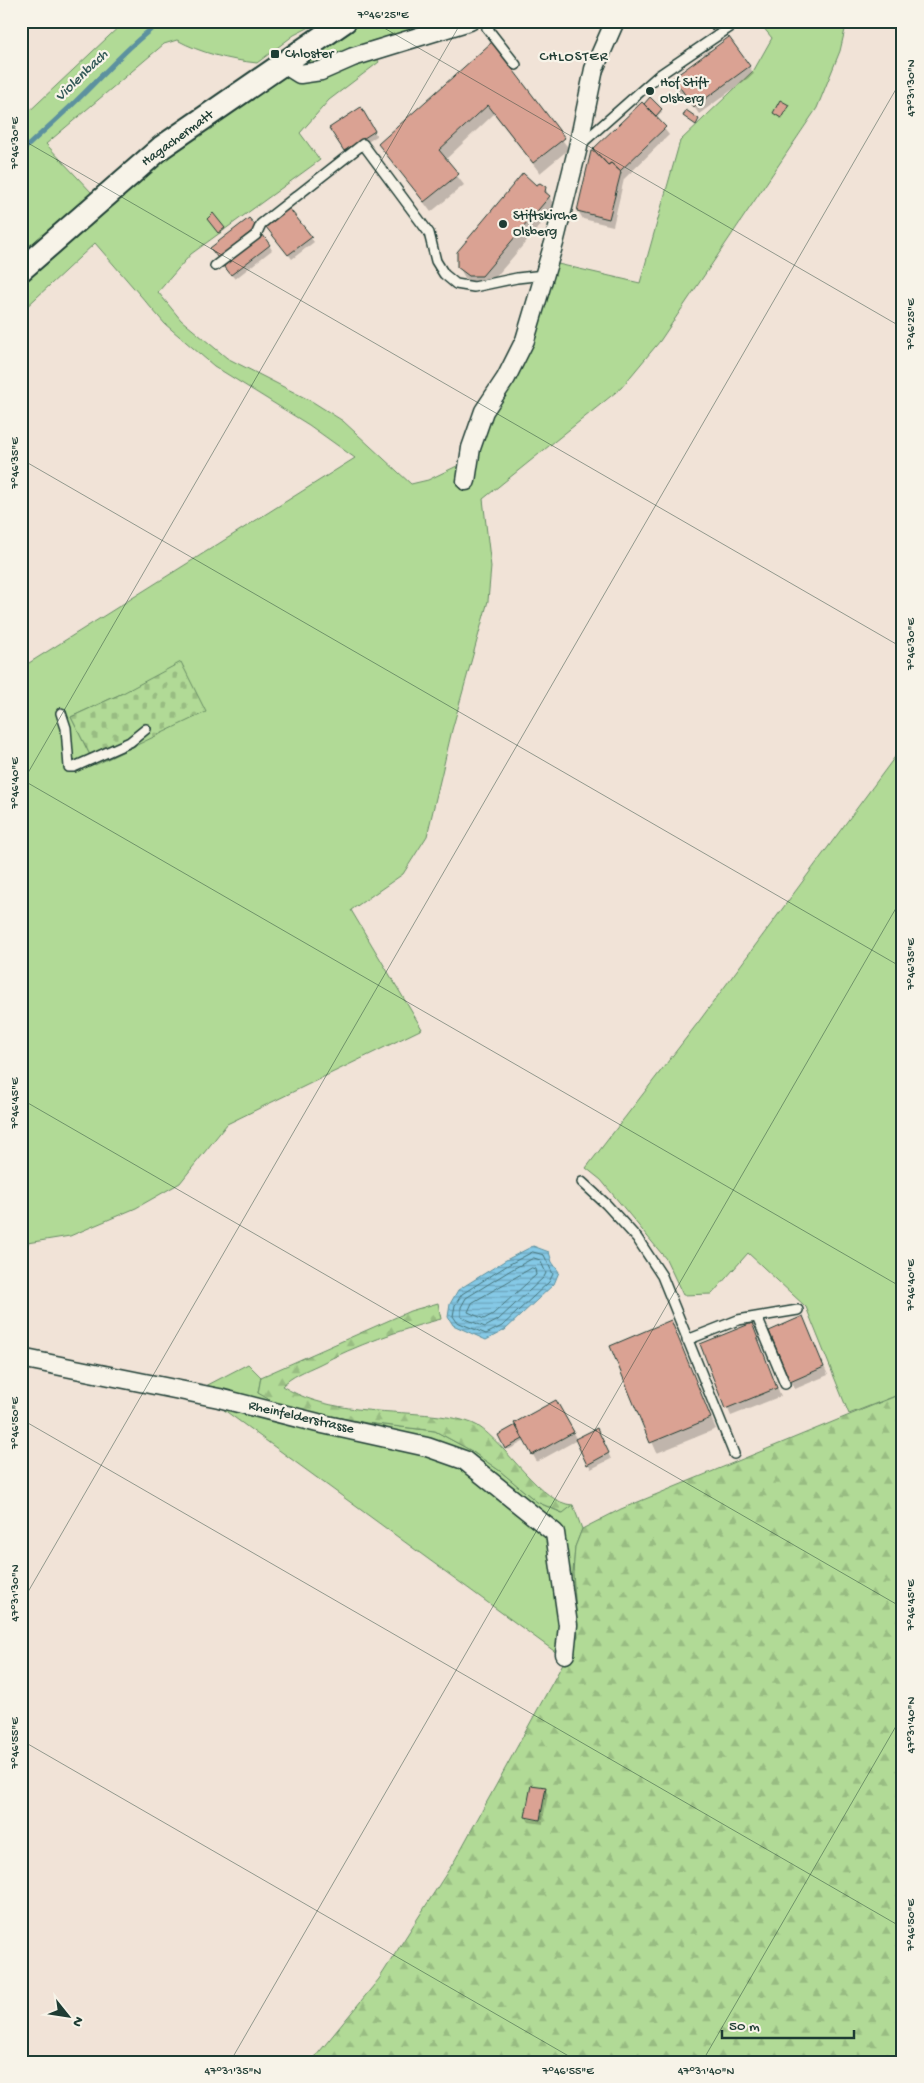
<svg xmlns="http://www.w3.org/2000/svg" width="924" height="2083" viewBox="0 0 924 2083" font-family="'Gochi Hand',sans-serif">
  <style>
    .green { fill: #b1da96; stroke: #688c65; fill-rule: evenodd }
    .forest { fill: url(#forest-firs); stroke: #688c65 }
    .cemetery { fill: url(#cemetery-stones); stroke: #688c65 }
    .water { fill: url(#water-rules); stroke: #5c919f }
    .shadow { fill: #0003 }
    .lines { fill: none; stroke-linecap: round; stroke-linejoin: round }
    .shore { stroke: #48757b; stroke-width: 1 }
    .stream { stroke: #5c919f; stroke-width: 5 }
    .building { fill: #daa293; stroke: #1f3d34 }
    .service-casing { stroke: #1f3d34; stroke-width: 12 }
    .minor-casing { stroke: #1f3d34; stroke-width: 21 }
    .tertiary-casing { stroke: #1f3d34; stroke-width: 26 }
    .service { stroke: #f7f3e8; stroke-width: 9 }
    .minor { stroke: #f7f3e8; stroke-width: 18 }
    .tertiary { stroke: #f7f3e8; stroke-width: 22 }
    .ticks { fill: none; stroke: #1f3d34; stroke-width: 1; stroke-opacity: 0.45 }
    .poi-dot { fill: #1f3d34; stroke: #f7f3e8; stroke-width: 2 }
    .labels { text-anchor: middle; dominant-baseline: central; stroke-width: 4.5; stroke-linejoin: round; paint-order: stroke }
    .poi-label { font-size: 14px; fill: #1f3d34; stroke: #f7f3e8; text-anchor: start }
    .street-label { font-size: 14px; fill: #1f3d34; stroke: #f7f3e8 }
    .neighbourhood-label { font-size: 15px; letter-spacing: 1px; fill: #1f3d34; stroke: #f7f3e8 }
    .water-label { font-size: 15px; font-style: italic; fill: #335958; stroke: #f7f3e8 }
    .neatline { fill: none; stroke: #1f3d34; stroke-width: 2 }
    .ticks-label { font-size: 12px; text-anchor: middle; fill: #1f3d34 }
  </style>
  <defs>
    <pattern id="forest-firs" width="22" height="20" patternUnits="userSpaceOnUse" patternTransform="scale(1.25)"><rect width="22" height="20" fill="#b1da96"/><path d="M5 1l3.5 6h-7zM16 11l3.5 6h-7z" fill="#98bc82"/></pattern>
    <pattern id="cemetery-stones" width="16" height="16" patternUnits="userSpaceOnUse" patternTransform="scale(1.25)"><rect width="16" height="16" fill="#b1da96"/><path d="M2 7V4a2 2 0 0 1 4 0v3zM10 15v-3a2 2 0 0 1 4 0v3z" fill="#98bc82"/></pattern>
    <pattern id="water-rules" width="6" height="5" patternUnits="userSpaceOnUse" patternTransform="scale(1.25)"><rect width="6" height="5" fill="#85c9e6"/><path d="M0 2.5h6" fill="none" stroke="#6ca4bb"/></pattern>
  </defs>
  <rect width="100%" height="100%" fill="#f1e3d7"/>
  <filter id="ink" filterUnits="userSpaceOnUse"><feTurbulence type="fractalNoise" baseFrequency=".02" numOctaves="2"/><feDisplacementMap in="SourceGraphic" scale="10" xChannelSelector="R" yChannelSelector="G"/><feConvolveMatrix kernelMatrix="1 2 1 2 8 2 1 2 1" color-interpolation-filters="sRGB"/></filter>
  <g filter="url(#ink)">
    <!-- green -->
    <path class="green" d="M 125,21 L 322,21 L 294,35 L 257,63 C 229,60 201,53 177,40 L 164,44 L 46,144 L 92,193 L 21,258 L 21,119 Z
      M 362,21 L 440,21 L 369,42 L 379,62 L 329,100 L 300,133 L 320,160 L 191,254 L 158,292 L 181,320 L 227,358 L 313,402 L 343,421 L 411,484 L 428,480 L 459,465 L 475,409 L 513,352 L 535,285 L 558,264 L 640,283 L 680,141 L 754,70 L 772,38 L 758,21 L 847,21 L 840,51 L 817,108 L 660,341 L 621,388 L 483,499 L 491,567 L 488,601 L 452,730 L 427,836 L 403,874 L 351,910 L 422,1029 L 227,1124 L 180,1183 L 136,1208 L 70,1236 L 21,1244 L 21,668 L 355,458 L 309,425 L 214,366 L 165,324 L 95,243 L 21,312 L 21,284 L 151,170 L 200,131 ZM 123,693 L 95,765 L 71,717 Z
      M 903,746 L 903,1393 L 849,1414 L 806,1307 L 748,1253 L 712,1294 L 683,1295 L 666,1259 L 601,1180 L 586,1168 L 700,1020 Z
      M 248,1364 L 261,1377 L 258,1393 L 367,1423 L 435,1431 L 470,1450 L 500,1471 L 537,1502 L 562,1513 L 573,1505 L 582,1529 L 575,1547 L 573,1573 L 578,1636 L 565,1659 L 220,1407 L 202,1388 Z"/>
    <!-- forest -->
    <path class="forest" d="M 438,1303 L 441,1319 C 399,1330 357,1345 318,1365 C 305,1371 292,1376 282,1386 C 322,1411 373,1410 419,1414 C 434,1415 465,1418 478,1426 C 506,1444 541,1504 573,1505 L 563,1513 L 537,1502 L 500,1471 L 470,1450 L 435,1431 L 367,1423 L 280,1406 L 258,1393 L 261,1377 L 410,1311 Z
      M 903,1393 L 903,2062 L 311,2062 L 379,1979 L 455,1860 L 578,1636 L 573,1573 L 575,1547 L 582,1529 L 621,1509 Z"/>
    <!-- cemetery -->
    <path class="cemetery" d="M 181,662 L 206,712 L 95,765 L 71,717 L 123,693 Z"/>
    <!-- water -->
    <path class="water" d="M 533,1246 L 549,1252 L 552,1262 L 559,1272 L 554,1284 L 505,1330 L 486,1340 L 453,1325 L 448,1317 L 450,1304 L 458,1290 L 506,1260 Z"/>
    <!-- shadow -->
    <path class="shadow" d="M 706,21 L 739,21 L 718,37 Z
      M 491,44 L 569,149 L 540,173 L 494,114 L 445,160 L 464,185 L 431,212 L 380,144 Z
      M 709,50 L 749,66 L 754,74 L 699,114 L 688,98 L 685,101 L 677,90 L 680,88 L 674,79 L 705,56 L 703,54 Z
      M 650,99 L 662,112 L 656,118 L 669,135 L 624,179 L 613,226 L 583,219 L 578,211 L 596,153 Z
      M 788,106 L 789,108 L 782,119 L 775,115 L 774,113 Z
      M 360,109 L 377,136 L 347,155 L 330,128 Z
      M 536,186 L 545,188 L 555,208 L 488,286 L 476,286 L 465,278 L 459,267 Z
      M 289,210 L 314,242 L 292,259 L 271,232 Z
      M 209,221 L 224,228 L 225,230 L 220,234 Z
      M 256,228 L 258,233 L 221,262 L 214,253 Z
      M 269,245 L 272,250 L 235,279 L 228,271 Z
      M 670,1322 L 716,1429 L 657,1453 L 611,1346 Z
      M 751,1325 L 781,1396 L 731,1416 L 701,1345 Z
      M 806,1326 L 828,1375 L 795,1389 L 791,1381 Z
      M 21,1382 L 24,1386 L 21,1402 Z
      M 556,1402 L 577,1440 L 599,1434 L 611,1459 L 591,1469 L 577,1440 L 537,1462 L 525,1441 L 508,1450 L 499,1436 Z
      M 545,1789 L 548,1794 L 543,1819 L 528,1816 L 528,1819 L 543,1821 L 543,1824 L 529,1822 L 526,1817 Z"/>
    <g class="lines">
      <!-- shore -->
      <path class="shore" d="M 533,1252 L 544,1255 L 553,1274 L 549,1282 L 502,1326 L 486,1334 L 457,1322 L 453,1316 L 455,1305 L 462,1294 L 508,1265 Z
        M 534,1258 L 540,1260 L 546,1273 L 544,1277 L 498,1320 L 485,1327 L 461,1317 L 461,1307 L 466,1298 L 511,1270 Z
        M 532,1268 L 535,1269 L 536,1275 L 493,1314 L 484,1319 L 468,1312 L 472,1303 Z"/>
      <!-- stream -->
      <path class="stream" d="M 21,152 C 38,136 55,121 72,105 C 102,77 128,45 162,21"/>
    </g>
    <!-- building -->
    <path class="building" d="M 706,21 L 724,21 L 712,30 Z
      M 729,37 L 750,66 L 694,107 L 673,78 Z
      M 492,42 L 565,138 L 533,163 L 488,105 L 439,150 L 459,174 L 424,202 L 378,144 Z
      M 650,97 L 662,109 L 656,116 L 644,104 Z
      M 780,100 L 789,105 L 781,118 L 773,113 Z
      M 642,102 L 666,127 L 620,171 L 611,163 L 608,165 L 593,149 Z
      M 361,107 L 375,131 L 344,151 L 329,128 Z
      M 686,110 L 699,119 L 696,125 L 683,116 Z
      M 591,151 L 595,151 L 608,165 L 611,163 L 621,172 L 609,219 L 577,211 Z
      M 523,173 L 536,185 L 540,183 L 546,187 L 545,192 L 550,196 L 482,276 L 469,276 L 457,267 L 457,252 Z
      M 289,208 L 312,237 L 288,255 L 266,227 Z
      M 213,213 L 225,228 L 218,233 L 207,219 Z
      M 249,218 L 257,227 L 218,258 L 210,248 Z
      M 263,235 L 270,245 L 231,275 L 224,266 Z
      M 803,1316 L 824,1367 L 790,1382 L 769,1331 Z
      M 671,1320 L 711,1418 L 650,1443 L 610,1346 Z
      M 752,1323 L 777,1388 L 725,1409 L 700,1344 Z
      M 556,1400 L 574,1432 L 532,1455 L 514,1423 Z
      M 516,1425 L 523,1439 L 505,1449 L 498,1435 Z
      M 597,1428 L 609,1453 L 587,1465 L 575,1439 Z
      M 531,1785 L 546,1787 L 540,1820 L 525,1817 Z"/>
    <g class="lines">
      <defs>
        <path id="service" d="M 494,21 L 487,28 L 516,65
          M 580,145 L 658,76 L 739,21
          M 215,266 L 256,235 L 261,224 L 363,144 L 429,233 L 436,261 L 444,274 L 456,284 L 474,287 L 517,278 L 544,275
          M 61,713 L 66,728 L 69,767 L 74,767 L 130,742 L 146,729
          M 582,1182 L 606,1204 L 637,1238 L 662,1276 L 734,1454
          M 757,1317 L 785,1384
          M 687,1340 L 738,1320 L 798,1310"/>
        <path id="minor" d="M 284,64 L 300,74 L 321,71 L 353,57 L 470,21
          M 466,481 L 471,448 L 484,411 L 506,378 L 525,340 L 554,243 L 578,147 L 594,69 L 615,21
          M 21,1358 L 219,1398 L 318,1423 L 427,1447 L 464,1460 L 555,1533 L 568,1625 L 565,1654"/>
        <path id="tertiary" d="M 21,270 L 162,147 L 345,21"/>
      </defs>
      <!-- service casing -->
      <use href="#service" class="service-casing"/>
      <!-- minor casing -->
      <use href="#minor" class="minor-casing"/>
      <!-- tertiary casing -->
      <use href="#tertiary" class="tertiary-casing"/>
      <!-- service -->
      <use href="#service" class="service"/>
      <!-- minor -->
      <use href="#minor" class="minor"/>
      <!-- tertiary -->
      <use href="#tertiary" class="tertiary"/>
    </g>
  </g>
  <!-- ticks -->
  <path class="ticks" d="M 372,21 L 903,328M 21,139 L 903,648M 21,459 L 903,968M 21,779 L 903,1288M 21,785 L 462,21M 21,1099 L 903,1608M 21,1419 L 903,1928M 21,1604 L 903,77M 21,1740 L 579,2062M 21,2060 L 25,2062M 230,2062 L 903,896M 702,2062 L 903,1714"/>
  <!-- markers -->
  <g class="poi-dot">
    <rect x="270" y="49" width="10" height="10" rx="2.5"/>
    <circle cx="650" cy="91" r="5"/>
    <circle cx="503" cy="224" r="5"/>
  </g>
  <g class="labels">
    <!-- poi labels -->
    <g class="poi-label">
      <text x="285" y="54">Chloster</text>
      <text x="660" y="83">Hof Stift<tspan x="660" dy="16">Olsberg</tspan></text>
      <text x="513" y="216">Stiftskirche<tspan x="513" dy="16">Olsberg</tspan></text>
    </g>
    <!-- street labels -->
    <g class="street-label">
      <text transform="translate(178 139) rotate(-36)">Hagachermatt</text>
      <text transform="translate(301 1418) rotate(13)">Rheinfelderstrasse</text>
    </g>
    <!-- neighbourhood labels -->
    <g class="neighbourhood-label">
      <text x="574" y="57">CHLOSTER</text>
    </g>
    <!-- water labels -->
    <g class="water-label">
      <text transform="translate(82 76) rotate(-44)">Violenbach</text>
    </g>
  </g>
  <!-- margin -->
  <rect width="924" height="2083" fill="none" stroke="#f7f3e8" stroke-width="55"/>
  <!-- north arrow -->
  <g transform="translate(68 2016) rotate(120)" stroke="#f7f3e8" stroke-width="4" paint-order="stroke">
  <path d="M0-4L9 19L0 12L-9 19Z" fill="#1f3d34"/>
  <text y="-8" font-size="14" font-weight="bold" text-anchor="middle" fill="#1f3d34">N</text>
  </g>
  <!-- scale -->
  <path d="M722 2030v8h132v-8" fill="none" stroke="#1f3d34" stroke-width="2.5"/>
  <text x="729" y="2030" font-size="15" fill="#1f3d34" stroke="#f7f3e8" stroke-width="4" paint-order="stroke">50 m</text>
  <rect x="28" y="28" width="868" height="2028" class="neatline"/>
  <g class="ticks-label">
    <text x="383" y="18">7°46'25"E</text>
    <text transform="translate(910 88) rotate(-90)" y="4">47°31'30"N</text>
    <text transform="translate(14 143) rotate(-90)" y="4">7°46'30"E</text>
    <text transform="translate(910 324) rotate(-90)" y="4">7°46'25"E</text>
    <text transform="translate(14 463) rotate(-90)" y="4">7°46'35"E</text>
    <text transform="translate(910 644) rotate(-90)" y="4">7°46'30"E</text>
    <text transform="translate(14 783) rotate(-90)" y="4">7°46'40"E</text>
    <text transform="translate(910 964) rotate(-90)" y="4">7°46'35"E</text>
    <text transform="translate(14 1103) rotate(-90)" y="4">7°46'45"E</text>
    <text transform="translate(910 1285) rotate(-90)" y="4">7°46'40"E</text>
    <text transform="translate(14 1423) rotate(-90)" y="4">7°46'50"E</text>
    <text transform="translate(14 1593) rotate(-90)" y="4">47°31'30"N</text>
    <text transform="translate(910 1605) rotate(-90)" y="4">7°46'45"E</text>
    <text transform="translate(910 1725) rotate(-90)" y="4">47°31'40"N</text>
    <text transform="translate(14 1743) rotate(-90)" y="4">7°46'55"E</text>
    <text transform="translate(910 1925) rotate(-90)" y="4">7°46'50"E</text>
    <text x="233" y="2074">47°31'35"N</text>
    <text x="568" y="2074">7°46'55"E</text>
    <text x="706" y="2074">47°31'40"N</text>
  </g>
</svg>
